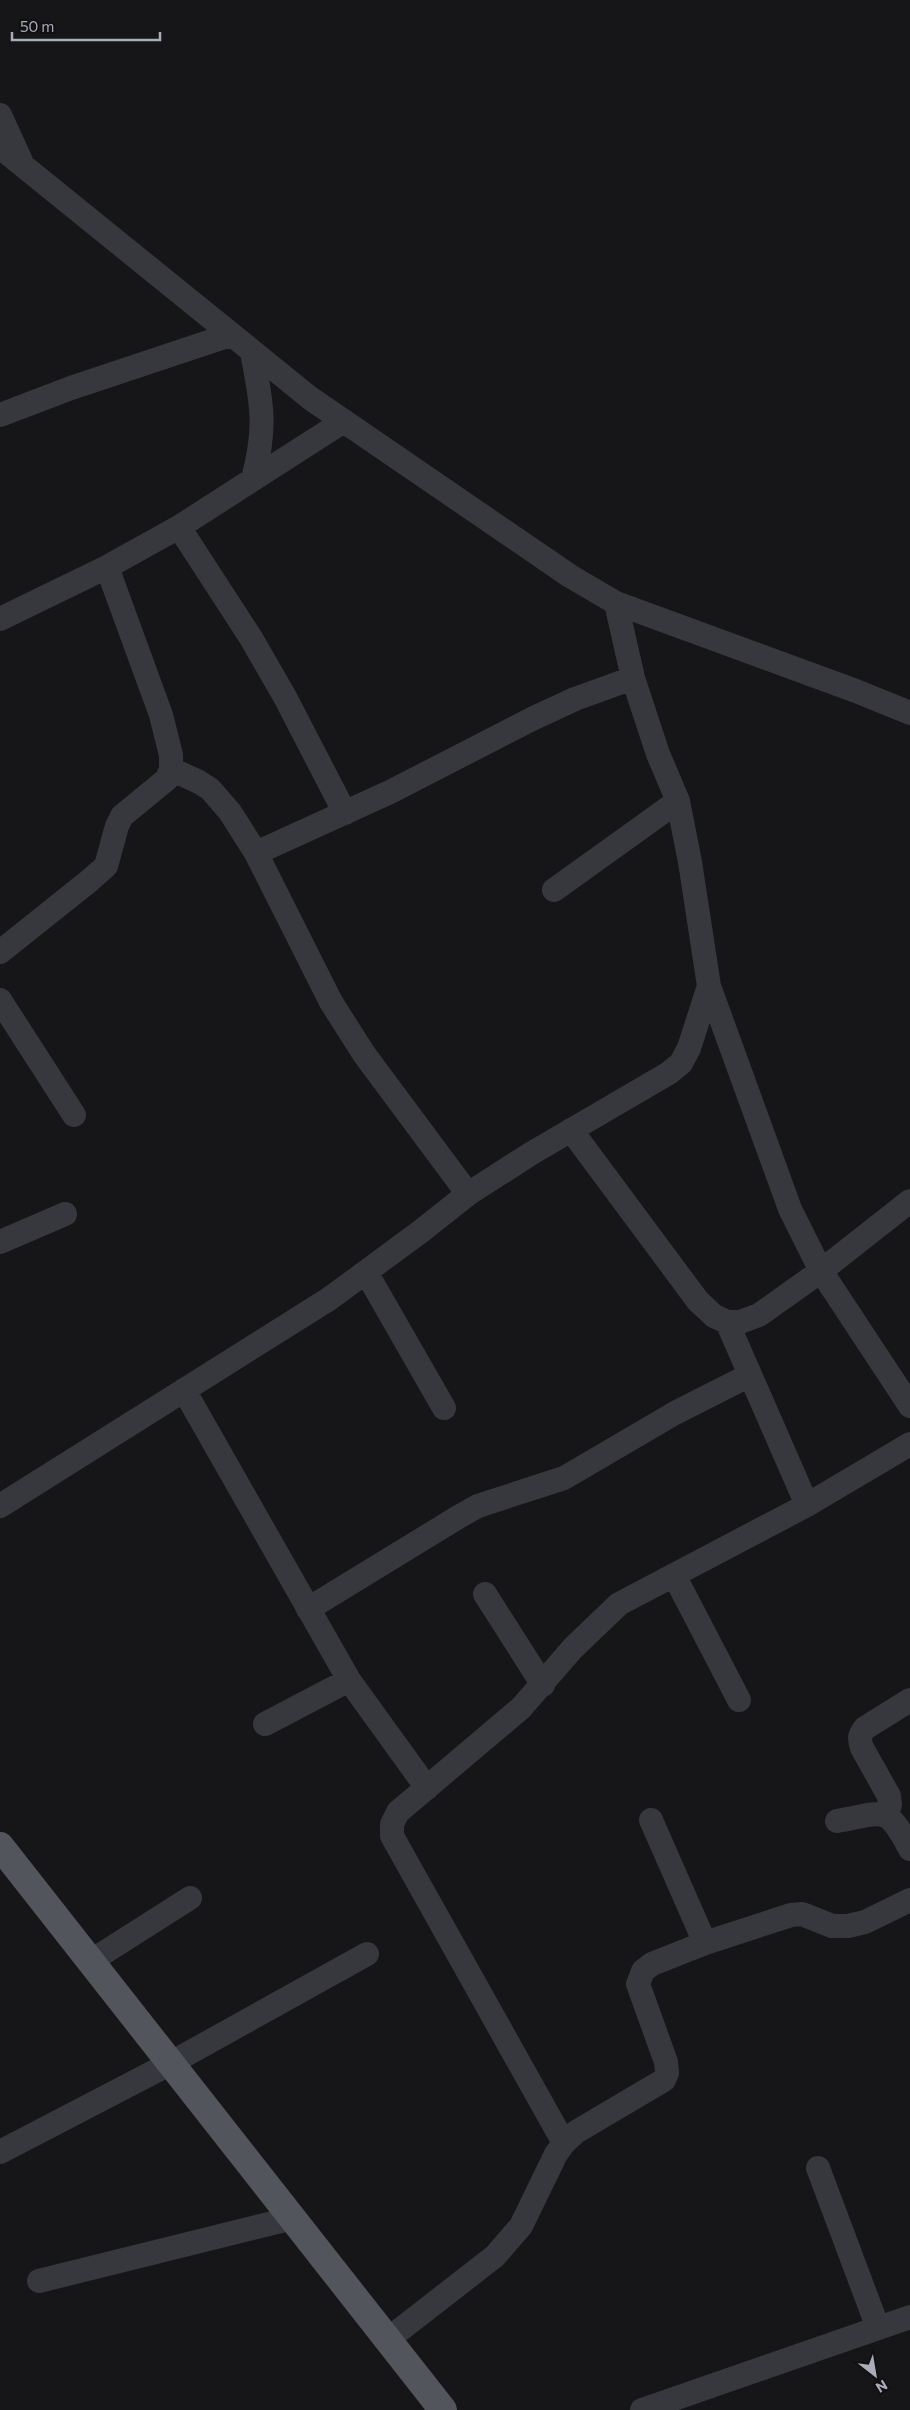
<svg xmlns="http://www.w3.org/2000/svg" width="910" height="2410" viewBox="0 0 910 2410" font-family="Commissioner,sans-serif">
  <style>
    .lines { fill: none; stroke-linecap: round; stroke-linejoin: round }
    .minor { stroke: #37383d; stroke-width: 24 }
    .major { stroke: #53555c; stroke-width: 28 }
  </style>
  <rect width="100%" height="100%" fill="#161618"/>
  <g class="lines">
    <!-- minor -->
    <path class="minor" d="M 0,115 L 21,161
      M 0,147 L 310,398 L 570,576 L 616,603 L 856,691 L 910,713
      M 252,352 C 262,404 267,426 253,479
      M 0,415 L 71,388 L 230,335
      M 179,527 L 251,638 L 285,697 L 345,813
      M 0,619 L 107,567 L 179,527 L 344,421
      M 171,769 L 199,782 L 210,789 L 230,812 L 256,853 L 331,1002 L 364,1054 L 468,1194
      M 256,853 L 390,792 L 534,718 L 575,699 L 633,678
      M 554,890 L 678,801
      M 0,952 L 89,881 L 106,866 L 117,826 L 122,816 L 167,779 L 171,769 L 171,755 L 161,715 L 107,567
      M 709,986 L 790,1209 L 821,1271 L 910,1406
      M 0,1000 L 74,1115
      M 571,1130 L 698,1301 L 714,1316 L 727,1322 L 740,1322 L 759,1315 L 821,1271 L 910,1201
      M 0,1242 L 65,1214
      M 366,1272 L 444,1408
      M 727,1322 L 807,1505
      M 184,1390 L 349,1680 L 265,1724
      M 0,1506 L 329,1299 L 420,1232 L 468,1194 L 532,1153 L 669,1073 L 681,1063 L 689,1048 L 709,986 L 690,862 L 678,801 L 658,754 L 633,678 L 616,603
      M 674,1575 L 739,1700
      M 485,1594 L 543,1685
      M 308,1609 L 460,1516 L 478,1506 L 564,1478 L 675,1413 L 750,1375
      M 349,1680 L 427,1788
      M 886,1815 L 890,1805 L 889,1796 L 862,1748 C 859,1739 859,1735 865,1728 L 910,1700
      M 651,1820 L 705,1943
      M 837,1821 C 884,1813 886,1803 910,1849
      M 91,1961 L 190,1898
      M 564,2143 L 392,1836 L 392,1824 L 398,1812 L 521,1708 L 573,1648 L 619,1604 L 807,1505 L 910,1444
      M 0,2152 L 171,2063 L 367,1954
      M 818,2168 L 878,2328
      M 39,2281 L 293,2218
      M 387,2340 L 495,2256 L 521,2226 L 556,2154 L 564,2143 L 576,2132 L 664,2080 L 667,2073 L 666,2062 L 638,1984 L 643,1971 L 652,1964 L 705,1943 L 791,1915 L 802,1914 L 832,1926 L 848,1926 L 865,1922 L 910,1900
      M 642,2410 L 910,2317"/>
    <!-- major -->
    <path class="major" d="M 0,1846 L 443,2410"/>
  </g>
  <!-- north arrow -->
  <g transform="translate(875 2375) rotate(149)" stroke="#111113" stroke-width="4" paint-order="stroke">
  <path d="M0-4L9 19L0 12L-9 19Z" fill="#a8adb8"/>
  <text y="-8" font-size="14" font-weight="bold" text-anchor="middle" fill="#a8adb8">N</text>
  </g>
  <!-- scale -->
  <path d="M12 32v8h148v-8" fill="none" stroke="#a8adb8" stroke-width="2.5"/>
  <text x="20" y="32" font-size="15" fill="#a8adb8" stroke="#111113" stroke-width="4" paint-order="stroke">50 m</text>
</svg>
